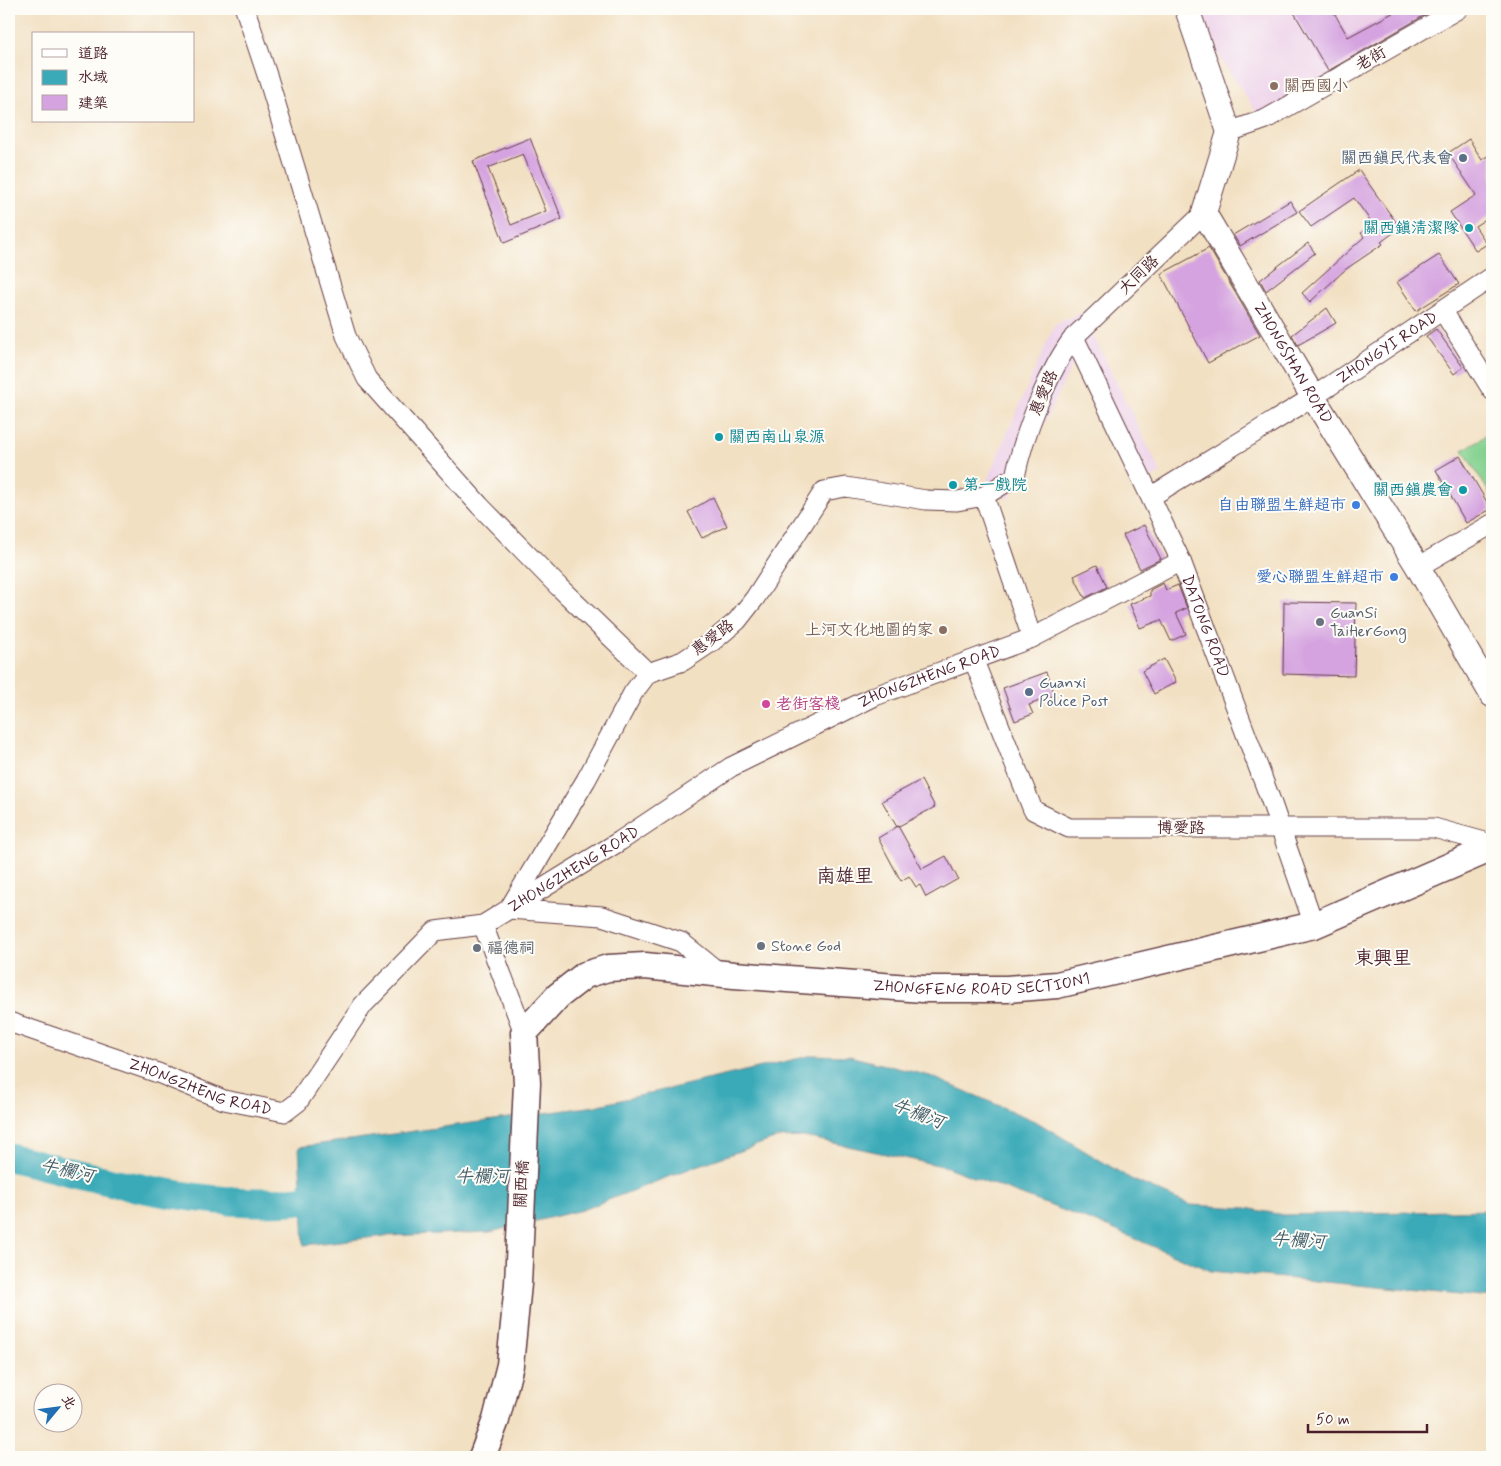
<svg xmlns="http://www.w3.org/2000/svg" width="1501" height="1466" viewBox="0 0 1501 1466" font-family="Mynerve,'LXGW WenKai TC',sans-serif">
  <style>
    .built { fill: #edd1e9 }
    .green { fill: #85d290; stroke: #68785e }
    .water { fill: #3aaab8; stroke: #426472 }
    .lines { fill: none; stroke-linecap: round; stroke-linejoin: round }
    .river { stroke: #3aaab8; stroke-width: 29 }
    .building { fill: #d5a4e0; fill-rule: evenodd }
    .minor-casing { stroke: #633c42; stroke-width: 21 }
    .tertiary-casing { stroke: #633c42; stroke-width: 26 }
    .secondary-casing { stroke: #633c42; stroke-width: 29 }
    .minor { stroke: #fff; stroke-width: 19 }
    .tertiary { stroke: #fff; stroke-width: 24 }
    .secondary { stroke: #fff; stroke-width: 26 }
    .education-dot { fill: #8d6e63; stroke: #fdfcf7; stroke-width: 2 }
    .service-dot { fill: #5c6f8a; stroke: #fdfcf7; stroke-width: 2 }
    .culture-dot { fill: #0f9aa8; stroke: #fdfcf7; stroke-width: 2 }
    .shop-dot { fill: #3f7fe0; stroke: #fdfcf7; stroke-width: 2 }
    .worship-dot { fill: #6b7280; stroke: #fdfcf7; stroke-width: 2 }
    .hotel-dot { fill: #d1479c; stroke: #fdfcf7; stroke-width: 2 }
    .labels { text-anchor: middle; dominant-baseline: central; stroke-width: 4; stroke-linejoin: round; paint-order: stroke }
    .street-label { font-size: 16px; fill: #4a1f2b; stroke: #fdfcf7 }
    .education-label { font-size: 16px; fill: #785e54; stroke: #fdfcf7; text-anchor: start }
    .service-label { font-size: 16px; fill: #4e5e75; stroke: #fdfcf7; text-anchor: end }
    .culture-label { font-size: 16px; fill: #0d838f; stroke: #fdfcf7; text-anchor: end }
    .shop-label { font-size: 16px; fill: #366cbe; stroke: #fdfcf7; text-anchor: end }
    .worship-label { font-size: 16px; fill: #5b616d; stroke: #fdfcf7; text-anchor: start }
    .hotel-label { font-size: 16px; fill: #b23c85; stroke: #fdfcf7; text-anchor: start }
    .water-label { font-size: 18px; font-style: italic; fill: #435e6a; stroke: #fdfcf7 }
    .quarter-label { font-size: 19px; fill: #4a1f2b; stroke: #fdfcf7 }
  </style>
  <rect width="100%" height="100%" fill="#fdfcf7"/>
  <filter id="ink" filterUnits="userSpaceOnUse"><feTurbulence type="fractalNoise" baseFrequency=".02" numOctaves="2"/><feDisplacementMap in="SourceGraphic" scale="10" xChannelSelector="R" yChannelSelector="G"/><feConvolveMatrix kernelMatrix="1 2 1 2 8 2 1 2 1" color-interpolation-filters="sRGB"/></filter>
  <filter id="wash" filterUnits="userSpaceOnUse"><feTurbulence type="fractalNoise" baseFrequency=".0096" numOctaves="4" result="noise"/><feDisplacementMap in="SourceGraphic" scale="20" xChannelSelector="R" yChannelSelector="G"/><feGaussianBlur stdDeviation="1.12" result="paint"/><feColorMatrix in="noise" values="0 0 0 0 0 0 0 0 0 0 0 0 0 0 0 0 0 1.4 0 .05"/><feComposite in="paint" operator="in"/></filter>
  <g filter="url(#wash)">
    <rect width="100%" height="100%" fill="#f2e0c2"/>
    <!-- built -->
    <path class="built" d="M 1205,9 L 1440,9 L 1259,117 L 1219,56 L 1201,11 Z
      M 1082,312 L 1161,473 L 1134,488 L 1074,361 L 1009,499 L 984,487 L 1054,325 Z"/>
    <!-- green -->
    <path class="green" d="M 1492,432 L 1492,497 L 1463,450 Z"/>
    <!-- water -->
    <path class="water" d="M 813,1055 L 849,1056 L 930,1076 L 1037,1122 L 1131,1179 L 1190,1205 L 1246,1208 L 1283,1215 L 1492,1210 L 1492,1298 L 1211,1271 L 1110,1228 L 947,1167 L 805,1137 L 777,1138 L 694,1167 L 582,1210 L 490,1232 L 386,1236 L 304,1245 L 299,1147 L 595,1106 Z"/>
    <g class="lines">
      <!-- river -->
      <path class="river" d="M 9,1157 C 110,1181 237,1220 341,1193"/>
    </g>
    <g id="blocks">
      <!-- building -->
      <path class="building" d="M 1292,9 L 1332,9 L 1348,37 L 1400,9 L 1422,9 L 1425,15 L 1328,71 Z
        M 530,138 L 562,219 L 504,243 L 473,161 ZM 523,154 L 546,211 L 511,225 L 488,168 Z
        M 1469,139 L 1482,160 L 1492,154 L 1492,215 L 1475,226 L 1487,244 L 1476,251 L 1450,212 L 1476,195 L 1448,153 Z
        M 1359,170 L 1400,228 L 1381,242 L 1383,244 L 1346,269 L 1310,302 L 1302,293 L 1364,237 L 1361,233 L 1372,223 L 1354,198 L 1311,227 L 1299,211 Z
        M 1290,201 L 1297,212 L 1240,246 L 1233,235 Z
        M 1308,243 L 1315,253 L 1266,291 L 1260,280 Z
        M 1209,248 L 1260,335 L 1208,363 L 1161,274 Z
        M 1439,255 L 1459,284 L 1416,311 L 1397,282 Z
        M 1327,308 L 1336,323 L 1298,345 L 1292,335 Z
        M 1436,329 L 1463,367 L 1454,374 L 1426,336 Z
        M 1460,456 L 1491,509 L 1466,523 L 1436,470 Z
        M 713,497 L 727,526 L 702,538 L 688,512 Z
        M 1144,525 L 1161,559 L 1140,569 L 1123,535 Z
        M 1097,565 L 1107,587 L 1085,598 L 1074,576 Z
        M 1163,583 L 1166,590 L 1178,585 L 1187,608 L 1176,613 L 1186,634 L 1171,641 L 1161,620 L 1140,628 L 1130,604 L 1150,596 L 1150,590 Z
        M 1284,602 L 1356,603 L 1354,676 L 1283,674 Z
        M 1164,659 L 1176,682 L 1154,694 L 1142,671 Z
        M 1047,672 L 1055,695 L 1029,705 L 1033,714 L 1015,721 L 1003,688 Z
        M 921,780 L 935,807 L 897,827 L 882,801 Z
        M 898,826 L 922,869 L 946,856 L 958,879 L 926,897 L 920,885 L 916,887 L 909,876 L 901,881 L 878,838 Z"/>
    </g>
  </g>
  <g filter="url(#ink)">
    <use href="#blocks" fill-opacity="0" stroke="#633c42" stroke-width="1"/>
    <g class="lines">
      <defs>
        <g id="minor">
          <path d="M 245,9 L 268,78 L 346,336 L 367,379 L 480,506 L 559,587 L 648,673"/>
          <path d="M 1229,132 L 1266,119 L 1458,9"/>
          <path d="M 1443,311 L 1492,390"/>
          <path id="s1" d="M 1074,337 L 1181,561 L 1271,801 L 1314,925"/>
          <path d="M 984,496 L 1015,477 C 1023,436 1049,369 1074,337 L 1204,213"/>
          <path id="s2" d="M 1152,496 L 1313,397 L 1492,277"/>
          <path d="M 1418,567 L 1492,524"/>
          <path d="M 974,661 L 1033,810 L 1069,828 L 1434,828 L 1492,844"/>
          <path d="M 483,925 L 524,1033"/>
          <path d="M 721,974 L 681,942 L 602,916 L 509,909 L 586,780 L 633,693 L 648,673 L 683,661 L 713,641 L 737,621 L 755,598 L 824,491 L 846,487 L 926,500 L 957,501 L 984,496 L 1032,638"/>
          <path id="s3" d="M 9,1022 L 158,1073 L 224,1100 L 285,1112 L 298,1102 L 363,1005 L 435,931 L 483,925 L 620,841 L 731,767 L 875,696 L 1032,638 L 1181,561"/>
        </g>
        <g id="tertiary">
          <path id="s4" d="M 1187,9 L 1229,132 L 1204,213 L 1313,397 L 1418,567 L 1492,695"/>
        </g>
        <g id="secondary">
          <path id="s5" d="M 482,1457 L 496,1420 L 510,1365 L 518,1284 L 527,1083 L 524,1033 L 558,996 L 585,975 L 608,968 L 645,966 L 734,975 L 923,989 L 1007,989 L 1057,985 L 1314,925 L 1492,848"/>
        </g>
      </defs>
      <!-- minor casing -->
      <use href="#minor" class="minor-casing"/>
      <!-- tertiary casing -->
      <use href="#tertiary" class="tertiary-casing"/>
      <!-- secondary casing -->
      <use href="#secondary" class="secondary-casing"/>
      <!-- minor -->
      <use href="#minor" class="minor"/>
      <!-- tertiary -->
      <use href="#tertiary" class="tertiary"/>
      <!-- secondary -->
      <use href="#secondary" class="secondary"/>
    </g>
  </g>
  <!-- markers -->
  <g class="education-dot">
    <circle cx="1274" cy="86" r="5"/>
    <circle cx="943" cy="630" r="5"/>
  </g>
  <g class="service-dot">
    <circle cx="1463" cy="158" r="5"/>
    <circle cx="1029" cy="692" r="5"/>
  </g>
  <g class="culture-dot">
    <circle cx="1469" cy="228" r="5"/>
    <circle cx="719" cy="437" r="5"/>
    <circle cx="953" cy="485" r="5"/>
    <circle cx="1463" cy="490" r="5"/>
  </g>
  <g class="shop-dot">
    <circle cx="1356" cy="505" r="5"/>
    <circle cx="1394" cy="577" r="5"/>
  </g>
  <g class="worship-dot">
    <circle cx="1320" cy="622" r="5"/>
    <circle cx="761" cy="946" r="5"/>
    <circle cx="477" cy="948" r="5"/>
  </g>
  <circle class="hotel-dot" cx="766" cy="704" r="5"/>
  <g class="labels">
    <!-- street labels -->
    <g class="street-label">
      <text transform="translate(1371 59) rotate(-30)">老街</text>
      <text transform="translate(1139 275) rotate(-44)">大同路</text>
      <text stroke="none"><textPath href="#s2" startOffset="278">ZHONGYI ROAD</textPath></text>
      <text stroke="none"><textPath href="#s4" startOffset="389">ZHONGSHAN ROAD</textPath></text>
      <text transform="translate(1044 393) rotate(-67)">惠愛路</text>
      <text stroke="none"><textPath href="#s1" startOffset="318">DATONG ROAD</textPath></text>
      <text transform="translate(713 638) rotate(-37)">惠愛路</text>
      <text stroke="none"><textPath href="#s3" startOffset="1088">ZHONGZHENG ROAD</textPath></text>
      <text x="1181" y="828">博愛路</text>
      <text stroke="none"><textPath href="#s3" startOffset="682">ZHONGZHENG ROAD</textPath></text>
      <text stroke="none"><textPath href="#s5" startOffset="912">ZHONGFENG ROAD SECTION1</textPath></text>
      <text stroke="none"><textPath href="#s3" startOffset="202">ZHONGZHENG ROAD</textPath></text>
      <text transform="translate(522 1184) rotate(-87)">關西橋</text>
    </g>
    <!-- education labels -->
    <g class="education-label">
      <text x="1284" y="86">關西國小</text>
      <text x="933" y="630" text-anchor="end">上河文化地圖的家</text>
    </g>
    <!-- service labels -->
    <g class="service-label">
      <text x="1453" y="158">關西鎮民代表會</text>
      <text x="1039" y="683" text-anchor="start">Guanxi<tspan x="1039" dy="18">Police Post</tspan></text>
    </g>
    <!-- culture labels -->
    <g class="culture-label">
      <text x="1459" y="228">關西鎮清潔隊</text>
      <text x="729" y="437" text-anchor="start">關西南山泉源</text>
      <text x="963" y="485" text-anchor="start">第一戲院</text>
      <text x="1453" y="490">關西鎮農會</text>
    </g>
    <!-- shop labels -->
    <g class="shop-label">
      <text x="1346" y="505">自由聯盟生鮮超市</text>
      <text x="1384" y="577">愛心聯盟生鮮超市</text>
    </g>
    <!-- worship labels -->
    <g class="worship-label">
      <text x="1330" y="613">GuanSi<tspan x="1330" dy="18">TaiHerGong</tspan></text>
      <text x="771" y="946">Stone God</text>
      <text x="487" y="948">福德祠</text>
    </g>
    <!-- hotel labels -->
    <g class="hotel-label">
      <text x="776" y="704">老街客棧</text>
    </g>
    <!-- water labels -->
    <g class="water-label">
      <text transform="translate(918 1114) rotate(21)">牛欄河</text>
      <text transform="translate(67 1171) rotate(13)">牛欄河</text>
      <text x="482" y="1177">牛欄河</text>
      <text transform="translate(1298 1241) rotate(4)">牛欄河</text>
    </g>
    <!-- quarter labels -->
    <g class="quarter-label">
      <text x="845" y="876">南雄里</text>
      <text x="1383" y="958">東興里</text>
    </g>
  </g>
  <!-- margin -->
  <rect width="1501" height="1466" fill="none" stroke="#fdfcf7" stroke-width="30"/>
  <!-- legend -->
  <rect x="32" y="32" width="162" height="90" fill="#fdfcf7" stroke="#b5a4a5"/>
  <rect x="42" y="49" width="25" height="8" fill="#ffffff" stroke="#b5a4a5"/>
  <text x="78" y="58" font-size="15" fill="#4a1f2b">道路</text>
  <rect x="42" y="70" width="25" height="15" fill="#3aaab8" stroke="#b5a4a5"/>
  <text x="78" y="82" font-size="15" fill="#4a1f2b">水域</text>
  <rect x="42" y="95" width="25" height="15" fill="#d5a4e0" stroke="#b5a4a5"/>
  <text x="78" y="108" font-size="15" fill="#4a1f2b">建築</text>
  <!-- north arrow -->
  <g transform="translate(58 1408) rotate(61)"><circle r="24" fill="#fdfcf7" stroke="#b5a4a5"/>
  <path d="M0-4L9 19L0 12L-9 19Z" fill="#1f6fb2"/>
  <text y="-8" font-size="14" font-weight="bold" text-anchor="middle" fill="#4a1f2b">北</text>
  </g>
  <!-- scale -->
  <path d="M1308 1424v8h119v-8" fill="none" stroke="#4a1f2b" stroke-width="2.5"/>
  <text x="1316" y="1424" font-size="15" fill="#4a1f2b" stroke="#fdfcf7" stroke-width="4" paint-order="stroke">50 m</text>
</svg>
